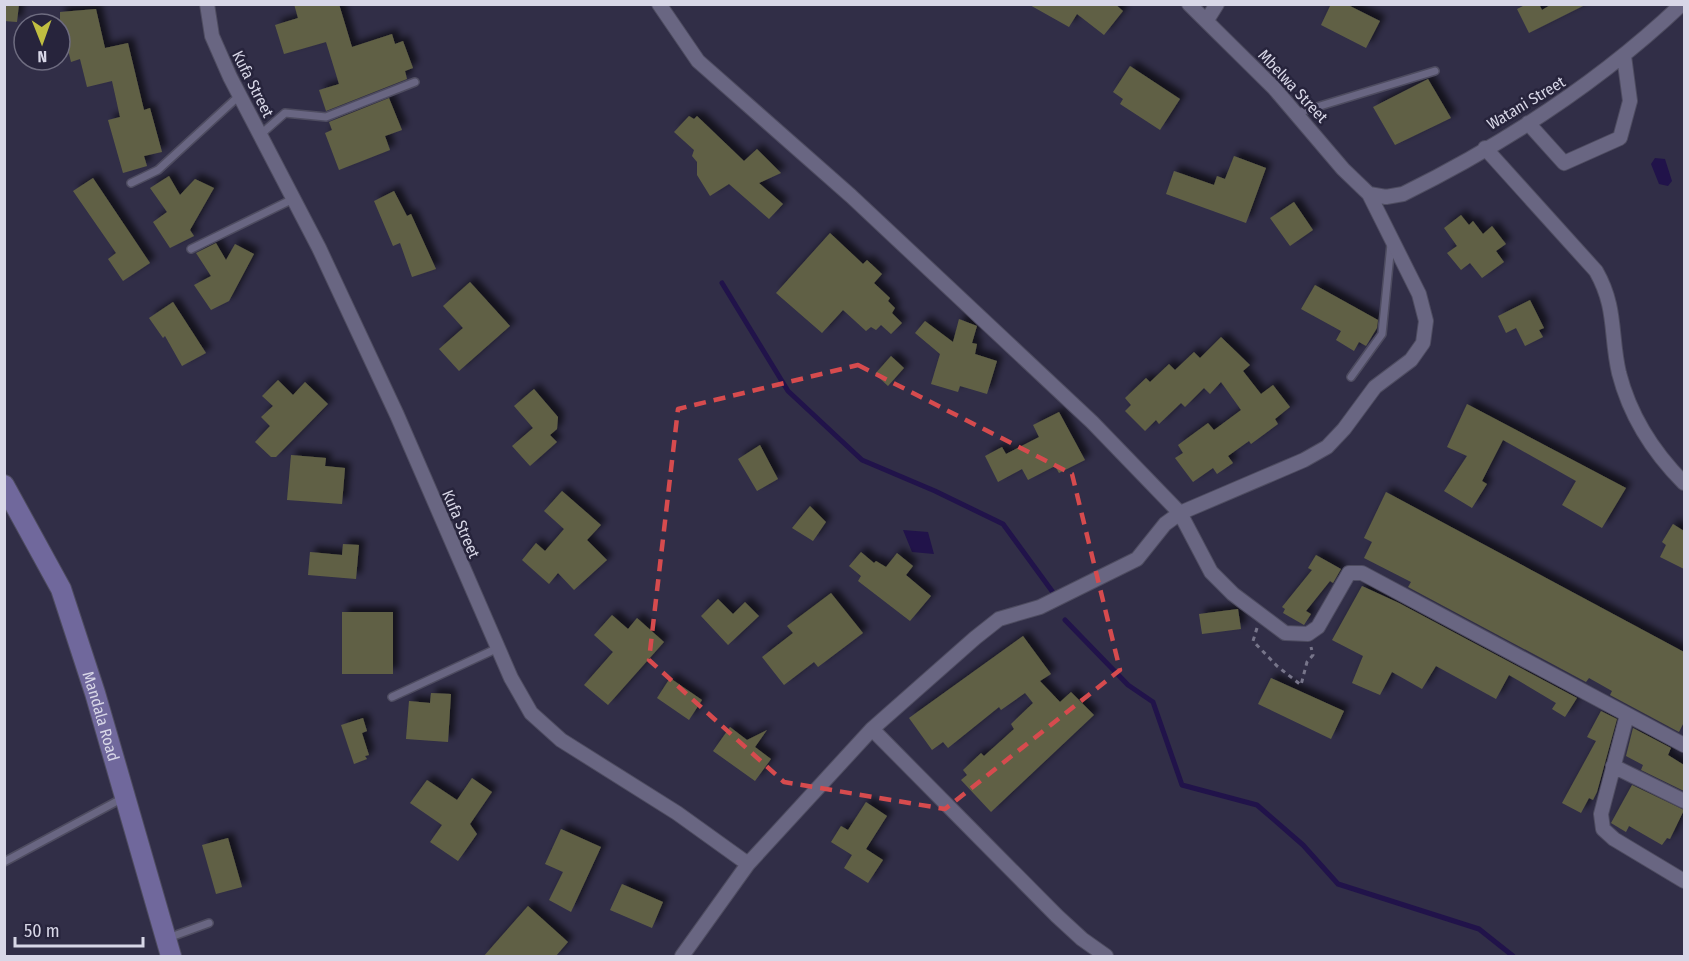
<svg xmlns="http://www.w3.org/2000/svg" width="1689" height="961" viewBox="0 0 1689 961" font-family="'Fira Sans Condensed',sans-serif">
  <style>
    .water { fill: #21134a }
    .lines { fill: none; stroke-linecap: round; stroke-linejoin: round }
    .stream { stroke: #21134a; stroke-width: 5 }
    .building { fill: #616145; filter: url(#shadow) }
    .lane-casing { stroke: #4e4c60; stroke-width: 10 }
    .street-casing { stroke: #4e4c60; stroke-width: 16 }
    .secondary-casing { stroke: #4e4c60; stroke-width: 22 }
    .path { stroke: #77758a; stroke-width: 3; stroke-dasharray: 4.5 4.5; stroke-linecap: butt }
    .lane { stroke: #696682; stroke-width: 7 }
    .street { stroke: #696682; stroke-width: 14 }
    .secondary { stroke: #70689c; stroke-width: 20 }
    .marked { fill: none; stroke: #d64b4e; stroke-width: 4.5; stroke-dasharray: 12 8; stroke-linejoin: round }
    .labels { text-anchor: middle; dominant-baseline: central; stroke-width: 5; stroke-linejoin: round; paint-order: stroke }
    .street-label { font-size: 16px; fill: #d8d7e7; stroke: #27243c }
  </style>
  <defs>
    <filter id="shadow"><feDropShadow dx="5.5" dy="-5.5" stdDeviation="3" flood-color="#0009"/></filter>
  </defs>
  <rect width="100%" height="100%" fill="#312e47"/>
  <!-- water -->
  <path class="water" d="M 1655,158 L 1665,159 L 1672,181 L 1668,186 L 1659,184 L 1651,164 Z
    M 903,530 L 928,532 L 934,554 L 912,552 Z"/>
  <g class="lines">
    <!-- stream -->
    <path class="stream" d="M 722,283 L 788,391 L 862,460 L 935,491 L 1003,524 L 1052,591
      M 1065,620 L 1128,685 L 1153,702 L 1182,785 L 1257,805 L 1303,845 L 1338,884 L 1479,929 L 1513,956"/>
  </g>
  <!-- building -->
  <path class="building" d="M 4,4 L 19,4 L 17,22 L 4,21 Z
    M 294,4 L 339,4 L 352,47 L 392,34 L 395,44 L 403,41 L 413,68 L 405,71 L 407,79 L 326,111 L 319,90 L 339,84 L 326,42 L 284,54 L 275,25 L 298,18 Z
    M 1028,4 L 1115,4 L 1123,11 L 1104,35 L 1077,14 L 1069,27 Z
    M 1331,4 L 1346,4 L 1380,21 L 1366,48 L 1321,25 Z
    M 1527,4 L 1539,4 L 1542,10 L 1552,4 L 1587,4 L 1529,33 L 1517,9 Z
    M 96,9 L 105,48 L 128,43 L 144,110 L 150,108 L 162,152 L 144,156 L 147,166 L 123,173 L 108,120 L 120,117 L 112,81 L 87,87 L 80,59 L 71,62 L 62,25 L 60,25 L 60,12 Z
    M 1130,66 L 1180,99 L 1160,130 L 1120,104 L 1123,99 L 1113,92 Z
    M 1428,79 L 1451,118 L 1395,145 L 1373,107 Z
    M 389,98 L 402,130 L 385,136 L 390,150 L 339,170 L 325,133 L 332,130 L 329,122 Z
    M 689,116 L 694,119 L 697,116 L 744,161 L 757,149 L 781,173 L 759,183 L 783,204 L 769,219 L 729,184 L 710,196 L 697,175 L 697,162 L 692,156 L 694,150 L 674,132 Z
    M 1234,156 L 1266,168 L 1246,223 L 1166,194 L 1174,171 L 1214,185 L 1217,176 L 1225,179 Z
    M 169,176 L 180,195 L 195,179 L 214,188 L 190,230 L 194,236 L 170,248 L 153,222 L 167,212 L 150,188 Z
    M 93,178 L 150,263 L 123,281 L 108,259 L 116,253 L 73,191 Z
    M 394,191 L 407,216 L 411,214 L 436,269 L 412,277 L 400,243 L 393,246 L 374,201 Z
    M 1294,202 L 1313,230 L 1290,246 L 1270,218 Z
    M 1461,215 L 1469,225 L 1473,221 L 1483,234 L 1492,226 L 1506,244 L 1496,251 L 1504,262 L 1482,278 L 1470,263 L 1461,270 L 1447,253 L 1457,246 L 1444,228 Z
    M 830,233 L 863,264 L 867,260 L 882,274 L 874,283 L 890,298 L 888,301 L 895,308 L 892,313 L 902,323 L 891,334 L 881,325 L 876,330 L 871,327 L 866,331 L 843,310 L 822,333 L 776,293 Z
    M 216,243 L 226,260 L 235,244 L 254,254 L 229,301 L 211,310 L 194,285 L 211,276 L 196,253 Z
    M 470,282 L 510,326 L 459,371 L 439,349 L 463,328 L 443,306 Z
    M 1315,285 L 1378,320 L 1377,328 L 1366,346 L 1359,342 L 1354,351 L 1336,340 L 1341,331 L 1301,309 Z
    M 1530,300 L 1544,328 L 1539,330 L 1543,337 L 1525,346 L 1516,328 L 1506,333 L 1498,316 Z
    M 173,302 L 206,353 L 182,366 L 165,336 L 163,338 L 149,318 Z
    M 959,319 L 977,326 L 972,343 L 977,344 L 975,354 L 997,361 L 987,394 L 960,386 L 958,392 L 931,384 L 940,354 L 915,333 L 925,321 L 953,342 Z
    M 1221,337 L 1250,365 L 1243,371 L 1261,394 L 1273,385 L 1290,407 L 1275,419 L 1278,424 L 1251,444 L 1249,441 L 1228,456 L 1233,463 L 1217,474 L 1213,468 L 1193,482 L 1175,458 L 1183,453 L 1178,445 L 1208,423 L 1214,430 L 1241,410 L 1221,382 L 1210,394 L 1204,388 L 1185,407 L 1181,403 L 1159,424 L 1156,420 L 1145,431 L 1125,411 L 1131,405 L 1125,398 L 1146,378 L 1150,382 L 1169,364 L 1175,370 L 1194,352 L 1200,358 Z
    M 891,356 L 904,368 L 888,386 L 875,374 Z
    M 278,380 L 293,395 L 305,382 L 328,404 L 276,457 L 271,457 L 255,442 L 270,426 L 261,417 L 273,406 L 262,396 Z
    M 534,389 L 558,417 L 557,429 L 550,435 L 557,442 L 530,466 L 512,446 L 533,428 L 514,406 Z
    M 1467,404 L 1626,488 L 1602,528 L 1562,505 L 1576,481 L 1503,440 L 1482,481 L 1487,484 L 1472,508 L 1444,491 L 1467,456 L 1447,447 Z
    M 1059,412 L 1085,460 L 1059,473 L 1055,466 L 1028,480 L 1022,469 L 998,482 L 985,456 L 1002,447 L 1006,454 L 1039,437 L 1033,425 Z
    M 760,445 L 778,479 L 757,491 L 738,459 Z
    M 291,455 L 326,458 L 325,466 L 345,468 L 342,504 L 287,500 Z
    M 562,491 L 601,525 L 587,540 L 607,560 L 574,590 L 558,573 L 549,584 L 522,560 L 536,543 L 545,551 L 564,529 L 544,511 Z
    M 1386,492 L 1684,652 L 1684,722 L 1679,732 L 1610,695 L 1612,691 L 1589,678 L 1586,682 L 1408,587 L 1411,582 L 1364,558 L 1372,542 L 1364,538 Z
    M 810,506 L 826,522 L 813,541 L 792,528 Z
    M 1673,524 L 1684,531 L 1684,569 L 1660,557 L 1666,545 L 1662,542 Z
    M 343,544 L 359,545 L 356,579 L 308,575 L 310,552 L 342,555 Z
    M 861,552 L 874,563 L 876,561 L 886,567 L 897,553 L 913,566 L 906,575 L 931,596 L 910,621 L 858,581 L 861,576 L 849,566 Z
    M 1316,555 L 1341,569 L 1333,583 L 1330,581 L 1306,611 L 1311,614 L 1304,625 L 1283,613 L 1285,609 L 1282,607 L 1312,570 L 1308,568 Z
    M 1362,586 L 1399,603 L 1577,698 L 1565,717 L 1552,709 L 1556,703 L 1509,675 L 1496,699 L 1436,666 L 1422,689 L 1392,672 L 1380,695 L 1352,683 L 1363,656 L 1332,640 Z
    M 831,593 L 863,633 L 818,667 L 814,662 L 784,685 L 762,657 L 793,633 L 787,626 Z
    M 718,599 L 733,614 L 745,602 L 759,616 L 728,645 L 701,616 Z
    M 1238,609 L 1241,629 L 1202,634 L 1199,614 Z
    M 342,612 L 393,612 L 393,674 L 342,674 Z
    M 612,615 L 628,629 L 637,618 L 664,642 L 608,705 L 584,685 L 613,652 L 594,635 Z
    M 1023,636 L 1051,674 L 1040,681 L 1060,702 L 1071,692 L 1094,715 L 991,812 L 961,780 L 967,775 L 963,770 L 981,753 L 984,756 L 1014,729 L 1011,724 L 1033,703 L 1025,693 L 1001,710 L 999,707 L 948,748 L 943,742 L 932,750 L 909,718 Z
    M 670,678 L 702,700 L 689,720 L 657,698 Z
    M 1271,678 L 1344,711 L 1331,739 L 1258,704 Z
    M 431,693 L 451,694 L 448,742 L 406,739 L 409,701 L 430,703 Z
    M 1601,711 L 1617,719 L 1597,792 L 1593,800 L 1589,798 L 1581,813 L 1562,803 L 1596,741 L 1587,737 Z
    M 363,718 L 367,731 L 362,733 L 369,755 L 365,756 L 367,759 L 354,764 L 341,725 Z
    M 730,727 L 747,740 L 767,730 L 755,747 L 771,759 L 755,781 L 713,751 Z
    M 1633,728 L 1671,748 L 1668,755 L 1684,765 L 1684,791 L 1641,770 L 1643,765 L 1626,756 Z
    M 472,778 L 492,792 L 470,824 L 477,834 L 458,861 L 430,842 L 442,825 L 410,803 L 427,780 L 457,800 Z
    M 1632,785 L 1684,810 L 1670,839 L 1667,838 L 1662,845 L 1629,826 L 1626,832 L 1611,823 Z
    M 866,802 L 887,816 L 866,849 L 883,860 L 868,883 L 844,868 L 852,855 L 831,842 L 841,826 L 848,830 Z
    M 561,829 L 601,847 L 571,912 L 549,900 L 563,872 L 545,864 Z
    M 228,838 L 242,887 L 216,894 L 202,845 Z
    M 622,884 L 663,902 L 652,928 L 610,910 Z
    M 528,906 L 568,942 L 555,957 L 483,957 Z"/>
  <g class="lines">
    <defs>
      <path id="lane" d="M 1297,113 L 1435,71
        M 260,135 L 285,113 L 326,117 L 415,82
        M 131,183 L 158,170 L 240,95
        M 191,249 L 293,199
        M 1351,377 L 1382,334 L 1391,244
        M 392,697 L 498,648
        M 4,862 L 123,798
        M 168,938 L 209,923"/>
      <path id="street" d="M 207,4 L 212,36 L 230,77 L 319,248 L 397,415 L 511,678 L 531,713 L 561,740 L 677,813 L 748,864 L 682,956
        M 659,4 L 698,61 L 851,196 L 1092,422 L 1180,513 L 1211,572 L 1233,594 L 1285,633 L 1308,634 L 1318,627 L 1349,573 L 1362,573 L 1684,745
        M 1207,20 L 1217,4
        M 1528,123 L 1564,163 L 1620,138 L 1630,101 L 1624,56
        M 1485,148 L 1596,271 C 1617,308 1610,334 1619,373 C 1630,416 1653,452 1684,483
        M 1369,194 L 1386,197 L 1403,194 C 1504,144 1600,82 1682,4
        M 1627,715 L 1601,814 L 1603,829 L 1614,839 L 1684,881
        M 872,729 L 1057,916 L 1082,939 L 1106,956
        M 1613,766 L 1684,801
        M 748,864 L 872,729 L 975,638 L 999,619 L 1040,607 L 1137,559 L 1165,524 L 1180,513 L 1304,460 L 1327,447 L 1344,429 L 1375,387 L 1411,360 L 1423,343 L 1426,321 L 1419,294 L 1369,194 L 1343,169 L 1274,88 L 1189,4"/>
      <g id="secondary">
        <path id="s1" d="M 4,485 L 61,589 L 95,693 L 171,956"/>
      </g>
    </defs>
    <!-- lane casing -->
    <use href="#lane" class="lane-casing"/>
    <!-- street casing -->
    <use href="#street" class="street-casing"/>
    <!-- secondary casing -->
    <use href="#secondary" class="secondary-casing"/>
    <!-- path -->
    <path class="path" d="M 1257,628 L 1253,641 L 1277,666 L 1301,685 L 1307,662 L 1313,655 L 1311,647"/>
    <!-- lane -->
    <use href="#lane" class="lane"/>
    <!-- street -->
    <use href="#street" class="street"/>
    <!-- secondary -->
    <use href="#secondary" class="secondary"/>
  </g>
  <!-- marked area -->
  <path class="marked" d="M 858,365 L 1072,474 L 1120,670 L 945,809 L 784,782 L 649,660 L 678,409 Z"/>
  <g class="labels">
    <!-- street labels -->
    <g class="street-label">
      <text transform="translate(253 84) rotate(63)">Kufa Street</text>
      <text transform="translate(1293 86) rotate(47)">Mbelwa Street</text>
      <text transform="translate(1526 103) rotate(-31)">Watani Street</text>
      <text transform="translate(461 524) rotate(67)">Kufa Street</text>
      <text stroke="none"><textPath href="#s1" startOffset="252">Mandala Road</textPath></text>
    </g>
  </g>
  <!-- border -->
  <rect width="1689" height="961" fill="none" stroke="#d8d7e7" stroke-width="12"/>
  <!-- north arrow -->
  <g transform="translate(42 42) rotate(179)"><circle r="28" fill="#27243c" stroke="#6e6c80" stroke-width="1.5"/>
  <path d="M0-4.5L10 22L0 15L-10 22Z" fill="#c0be41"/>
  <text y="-9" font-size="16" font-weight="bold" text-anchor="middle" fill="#d8d7e7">N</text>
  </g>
  <!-- scale -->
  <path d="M15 937v9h128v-9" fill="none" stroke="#d8d7e7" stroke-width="3"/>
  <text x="24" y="937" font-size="18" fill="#d8d7e7" stroke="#27243c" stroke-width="4.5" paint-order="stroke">50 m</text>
</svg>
